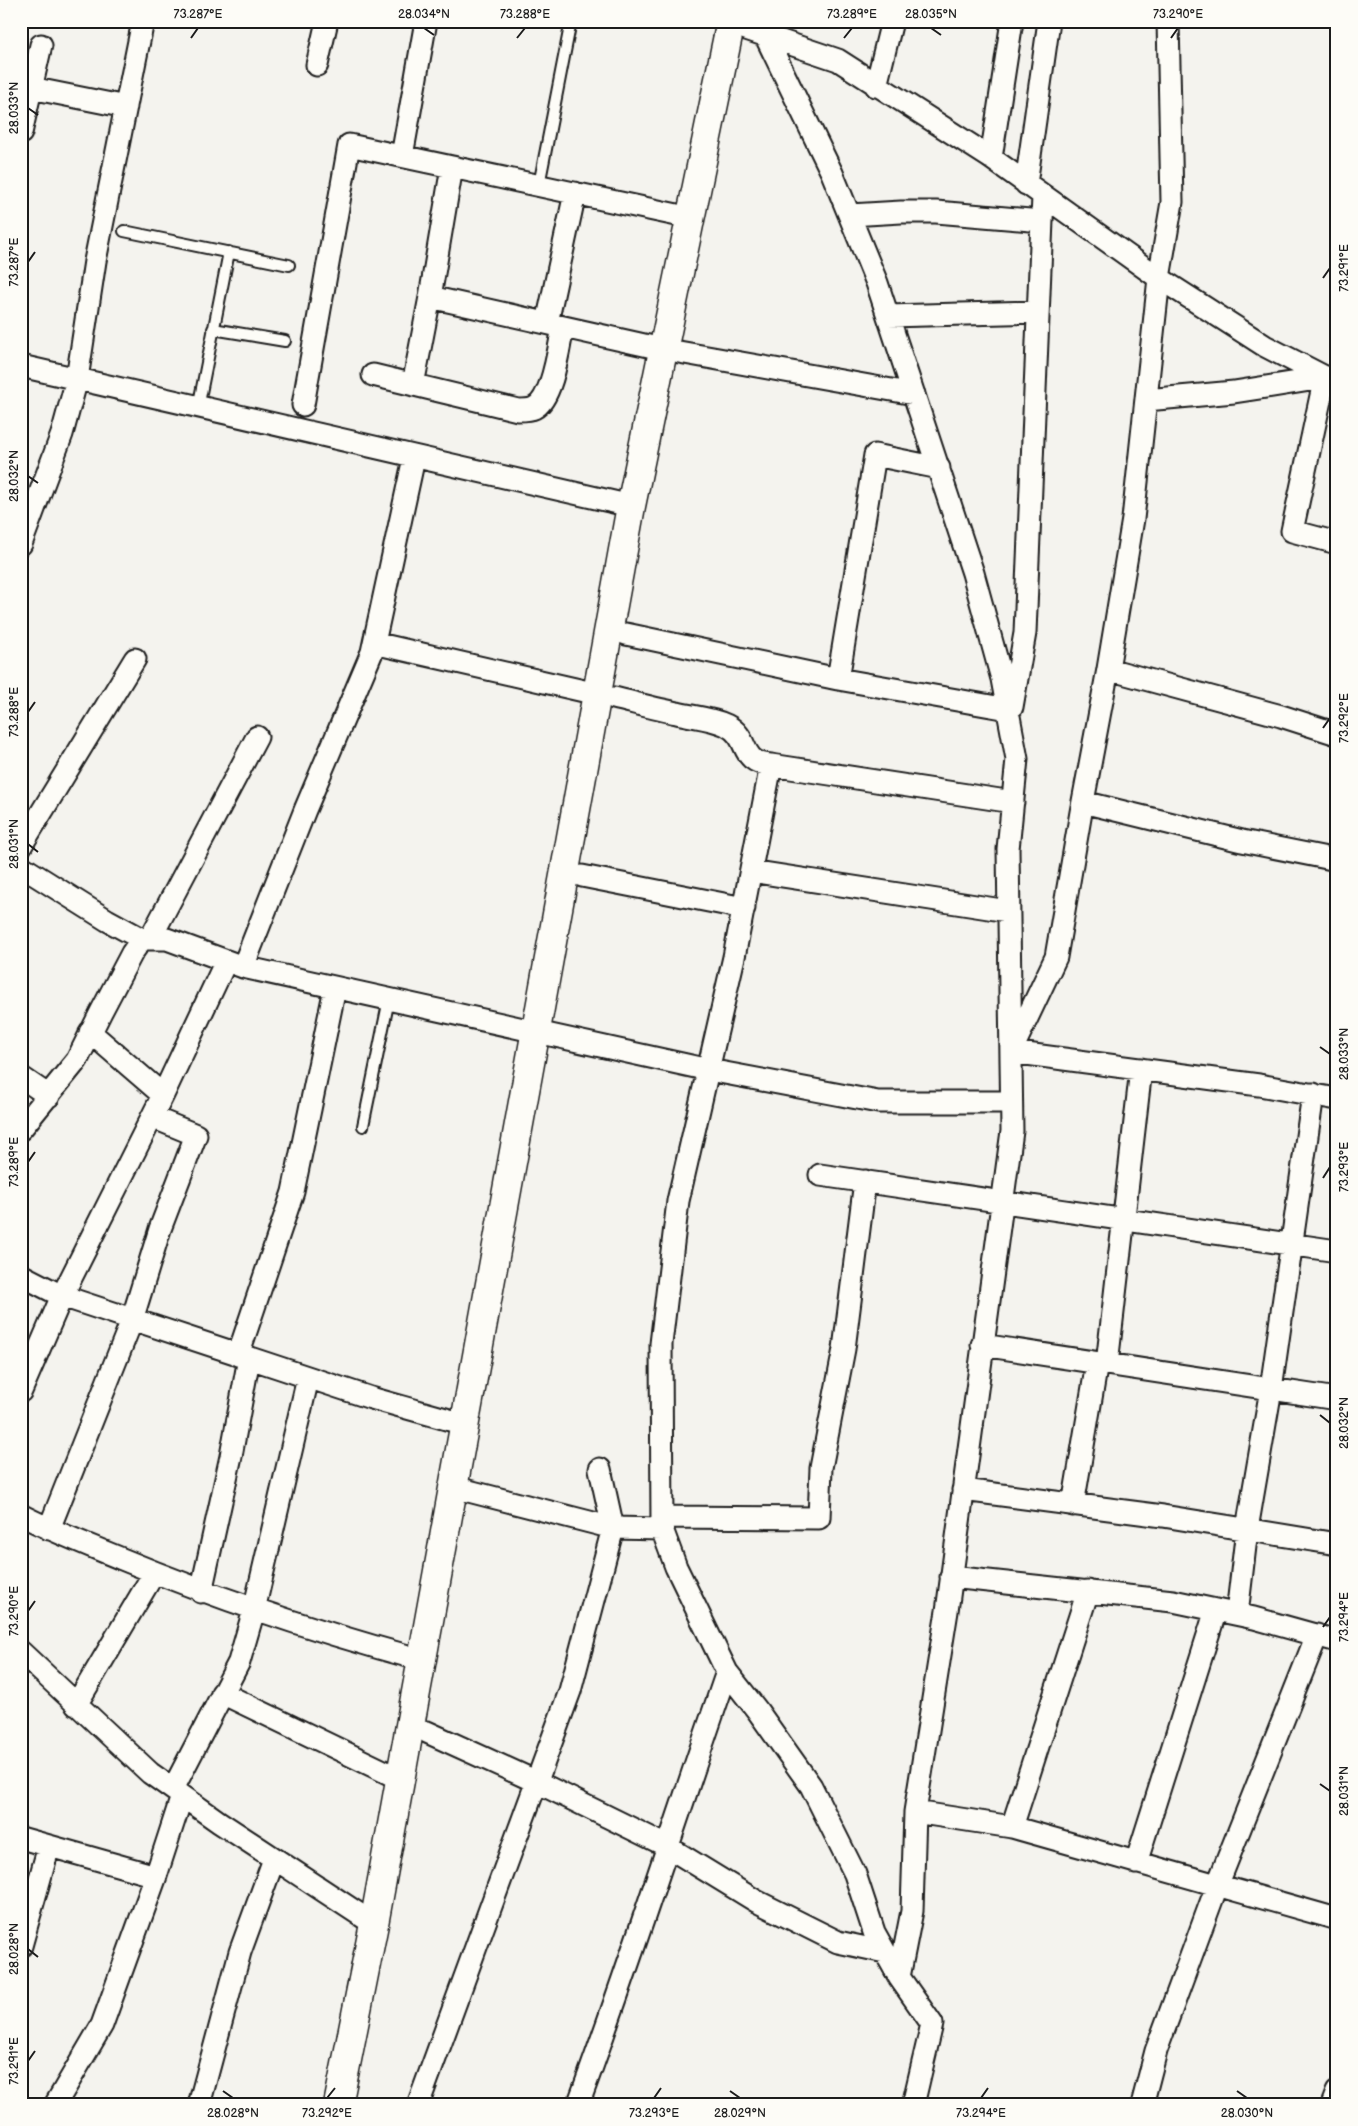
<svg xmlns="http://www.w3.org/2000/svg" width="1358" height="2126" viewBox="0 0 1358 2126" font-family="'Balsamiq Sans',sans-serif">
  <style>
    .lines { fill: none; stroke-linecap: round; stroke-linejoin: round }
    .lane-casing { stroke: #1c1c1c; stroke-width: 14 }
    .street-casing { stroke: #1c1c1c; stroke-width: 25 }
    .primary-casing { stroke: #1c1c1c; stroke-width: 31 }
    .lane { stroke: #fdfcf7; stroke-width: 10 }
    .street { stroke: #fdfcf7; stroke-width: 21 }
    .primary { stroke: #fdfcf7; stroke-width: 28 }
    .ticks { fill: none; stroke: #1c1c1c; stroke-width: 2 }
    .neatline { fill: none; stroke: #1c1c1c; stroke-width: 2 }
    .ticks-label { font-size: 12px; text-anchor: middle; fill: #1c1c1c }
  </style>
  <rect width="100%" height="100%" fill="#f4f3ee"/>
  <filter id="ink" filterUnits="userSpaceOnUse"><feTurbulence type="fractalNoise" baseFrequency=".02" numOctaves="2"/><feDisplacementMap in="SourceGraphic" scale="10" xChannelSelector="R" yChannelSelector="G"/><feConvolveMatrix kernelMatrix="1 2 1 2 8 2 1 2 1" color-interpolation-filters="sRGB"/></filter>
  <g filter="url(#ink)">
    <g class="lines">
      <defs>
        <path id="lane" d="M 711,21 L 729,25
          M 539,185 L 571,21
          M 124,231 L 289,265
          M 213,329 L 285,341
          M 198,408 L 229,252
          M 363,1126 L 389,999"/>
        <path id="street" d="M 1168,21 L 1172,202 L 1159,278 L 1133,519 L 1108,669 L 1081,812 L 1056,957 L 1011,1052 L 1259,1085 L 1337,1099
          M 746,29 L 838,60 L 991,158 L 1159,278 L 1265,346 L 1325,377 L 1337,382
          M 765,35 L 832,173 L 877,283 L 973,573 L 1002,679 L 1017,759 L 1008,849 L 1012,1131 L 947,1611 L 915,1812 L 912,1911 L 899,1977 L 932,2024 L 913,2105
          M 317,65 L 327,21
          M 21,86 L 126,107
          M 876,86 L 892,21
          M 21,133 L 41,45
          M 402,156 L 426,21
          M 991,158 L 1012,21
          M 452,167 L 430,297 L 662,349
          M 1026,184 L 1049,21
          M 850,215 L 901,212 L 936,212 L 1042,221
          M 888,316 L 1038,312
          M 547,323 L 575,193
          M 679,352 L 914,394
          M 21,366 L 631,506
          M 373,375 L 518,410 C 522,410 530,410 534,408 C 553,399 559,346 563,327
          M 1325,377 L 1292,531 L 1337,543
          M 413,385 L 430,297
          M 1146,400 L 1234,392 L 1329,377
          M 303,405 L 349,145 L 691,218
          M 21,544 L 62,434 L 77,379 L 95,261 L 143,21
          M 626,634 L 838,679 L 1008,709
          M 374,643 L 597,694
          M 1108,669 L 1281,716 L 1337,734
          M 838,679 L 875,455 L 939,468
          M 614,698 C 635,703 656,709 677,713 C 693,717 711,718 726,725 C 752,738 737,762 771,765
          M 1012,707 L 1025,633 L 1043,196
          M 1083,802 L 1242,841 L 1337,860
          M 21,846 L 135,659
          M 21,866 L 107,920 L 142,939 L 167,939 L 243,967 L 709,1070 L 878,1102 L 1011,1102
          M 751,871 L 1008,911
          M 582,876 L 744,908
          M 150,939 L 257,737
          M 243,967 L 305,810 L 372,652 L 414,458
          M 90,1032 L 163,1095
          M 21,1077 L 49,1096
          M 21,1129 L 77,1060 L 101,1012 L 132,953 L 142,939
          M 820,1175 L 1337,1251
          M 21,1275 L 62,1296 L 371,1398 L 464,1424
          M 982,1345 L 1337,1399
          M 238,1355 L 293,1192 L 335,988
          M 1107,1364 L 1141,1069
          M 21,1391 L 62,1296 L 163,1095 L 226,961
          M 453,1487 L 613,1528 L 662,1529
          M 963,1490 L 1163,1516 L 1337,1544
          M 1073,1505 L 1097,1363
          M 21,1515 C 54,1532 88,1545 122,1559 C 221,1600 319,1632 422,1660
          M 662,1517 L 819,1518 L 821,1468 L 844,1349 L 865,1181
          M 49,1529 L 132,1320 L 160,1229 L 196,1135 L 152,1117
          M 951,1577 L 1173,1601 L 1254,1618 L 1337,1641
          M 201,1592 L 231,1456 L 249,1358
          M 1237,1614 L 1247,1529 L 1271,1389 L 1313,1094
          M 21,1652 L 150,1773 L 219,1822 L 374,1924
          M 222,1693 L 400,1779
          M 76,1705 L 154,1573
          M 427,1732 L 537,1782 L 663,1844 L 756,1901 L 838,1942 L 885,1952
          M 173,1789 L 239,1662 L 254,1610 L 308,1378
          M 915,1812 L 1012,1827 L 1337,1919
          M 1012,1827 L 1088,1591
          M 21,1838 L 156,1876
          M 1136,1863 L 1216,1610
          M 21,1946 L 49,1846
          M 899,1977 L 874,1932 L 855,1874 L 811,1786 L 757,1710 L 727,1672 L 676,1567 L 662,1529 L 661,1344 L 678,1201 L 734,957 L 771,765 L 1013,802
          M 55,2105 L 102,2025 L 156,1876 L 182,1796
          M 199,2105 L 240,1952 L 274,1859
          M 418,2105 L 570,1691 L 613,1528 L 600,1469
          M 578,2105 C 631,1962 677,1816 727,1672
          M 1142,2105 L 1156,2051 L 1217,1886 L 1317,1635
          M 1332,2105 L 1337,2092"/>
        <path id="primary" d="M 338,2105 L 374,1924 L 631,506 L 731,21"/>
      </defs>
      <!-- lane casing -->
      <use href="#lane" class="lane-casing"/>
      <!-- street casing -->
      <use href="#street" class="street-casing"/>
      <!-- primary casing -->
      <use href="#primary" class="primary-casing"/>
      <!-- lane -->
      <use href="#lane" class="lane"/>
      <!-- street -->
      <use href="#street" class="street"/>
      <!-- primary -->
      <use href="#primary" class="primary"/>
    </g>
  </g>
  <!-- ticks -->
  <path class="ticks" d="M 424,28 L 434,35M 931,28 L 941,35M 191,38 L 198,28M 517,38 L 525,28M 844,38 L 852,28M 1171,38 L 1178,28M 28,108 L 38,115M 28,262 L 35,252M 1323,278 L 1330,268M 28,476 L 38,483M 28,712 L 35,702M 1323,728 L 1330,718M 28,844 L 38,852M 1320,1047 L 1330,1054M 28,1162 L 35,1152M 1323,1178 L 1330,1167M 1320,1415 L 1330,1423M 28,1611 L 35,1601M 1323,1627 L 1330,1617M 1320,1784 L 1330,1791M 28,1949 L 38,1957M 28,2061 L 35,2051M 223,2091 L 233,2098M 730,2091 L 740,2098M 1237,2091 L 1247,2098M 327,2098 L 335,2088M 654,2098 L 661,2088M 981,2098 L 988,2088"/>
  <!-- margin -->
  <rect width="1358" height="2126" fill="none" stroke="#fdfcf7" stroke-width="55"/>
  <rect x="28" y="28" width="1302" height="2070" class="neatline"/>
  <g class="ticks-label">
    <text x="198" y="18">73.287°E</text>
    <text x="424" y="18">28.034°N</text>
    <text x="525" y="18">73.288°E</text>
    <text x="852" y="18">73.289°E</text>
    <text x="931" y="18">28.035°N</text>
    <text x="1178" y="18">73.290°E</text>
    <text transform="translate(14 108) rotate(-90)" y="4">28.033°N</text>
    <text transform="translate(14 262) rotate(-90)" y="4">73.287°E</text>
    <text transform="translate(1344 268) rotate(-90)" y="4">73.291°E</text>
    <text transform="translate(14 476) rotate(-90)" y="4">28.032°N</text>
    <text transform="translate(14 712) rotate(-90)" y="4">73.288°E</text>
    <text transform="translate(1344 718) rotate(-90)" y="4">73.292°E</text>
    <text transform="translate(14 844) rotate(-90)" y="4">28.031°N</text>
    <text transform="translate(1344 1054) rotate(-90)" y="4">28.033°N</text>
    <text transform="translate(14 1162) rotate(-90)" y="4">73.289°E</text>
    <text transform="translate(1344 1167) rotate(-90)" y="4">73.293°E</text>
    <text transform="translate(1344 1423) rotate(-90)" y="4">28.032°N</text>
    <text transform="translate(14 1611) rotate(-90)" y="4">73.290°E</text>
    <text transform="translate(1344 1617) rotate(-90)" y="4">73.294°E</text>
    <text transform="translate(1344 1791) rotate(-90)" y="4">28.031°N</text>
    <text transform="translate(14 1949) rotate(-90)" y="4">28.028°N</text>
    <text transform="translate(14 2061) rotate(-90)" y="4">73.291°E</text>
    <text x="233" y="2117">28.028°N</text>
    <text x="327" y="2117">73.292°E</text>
    <text x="654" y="2117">73.293°E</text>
    <text x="740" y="2117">28.029°N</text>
    <text x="981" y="2117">73.294°E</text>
    <text x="1247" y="2117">28.030°N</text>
  </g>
</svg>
